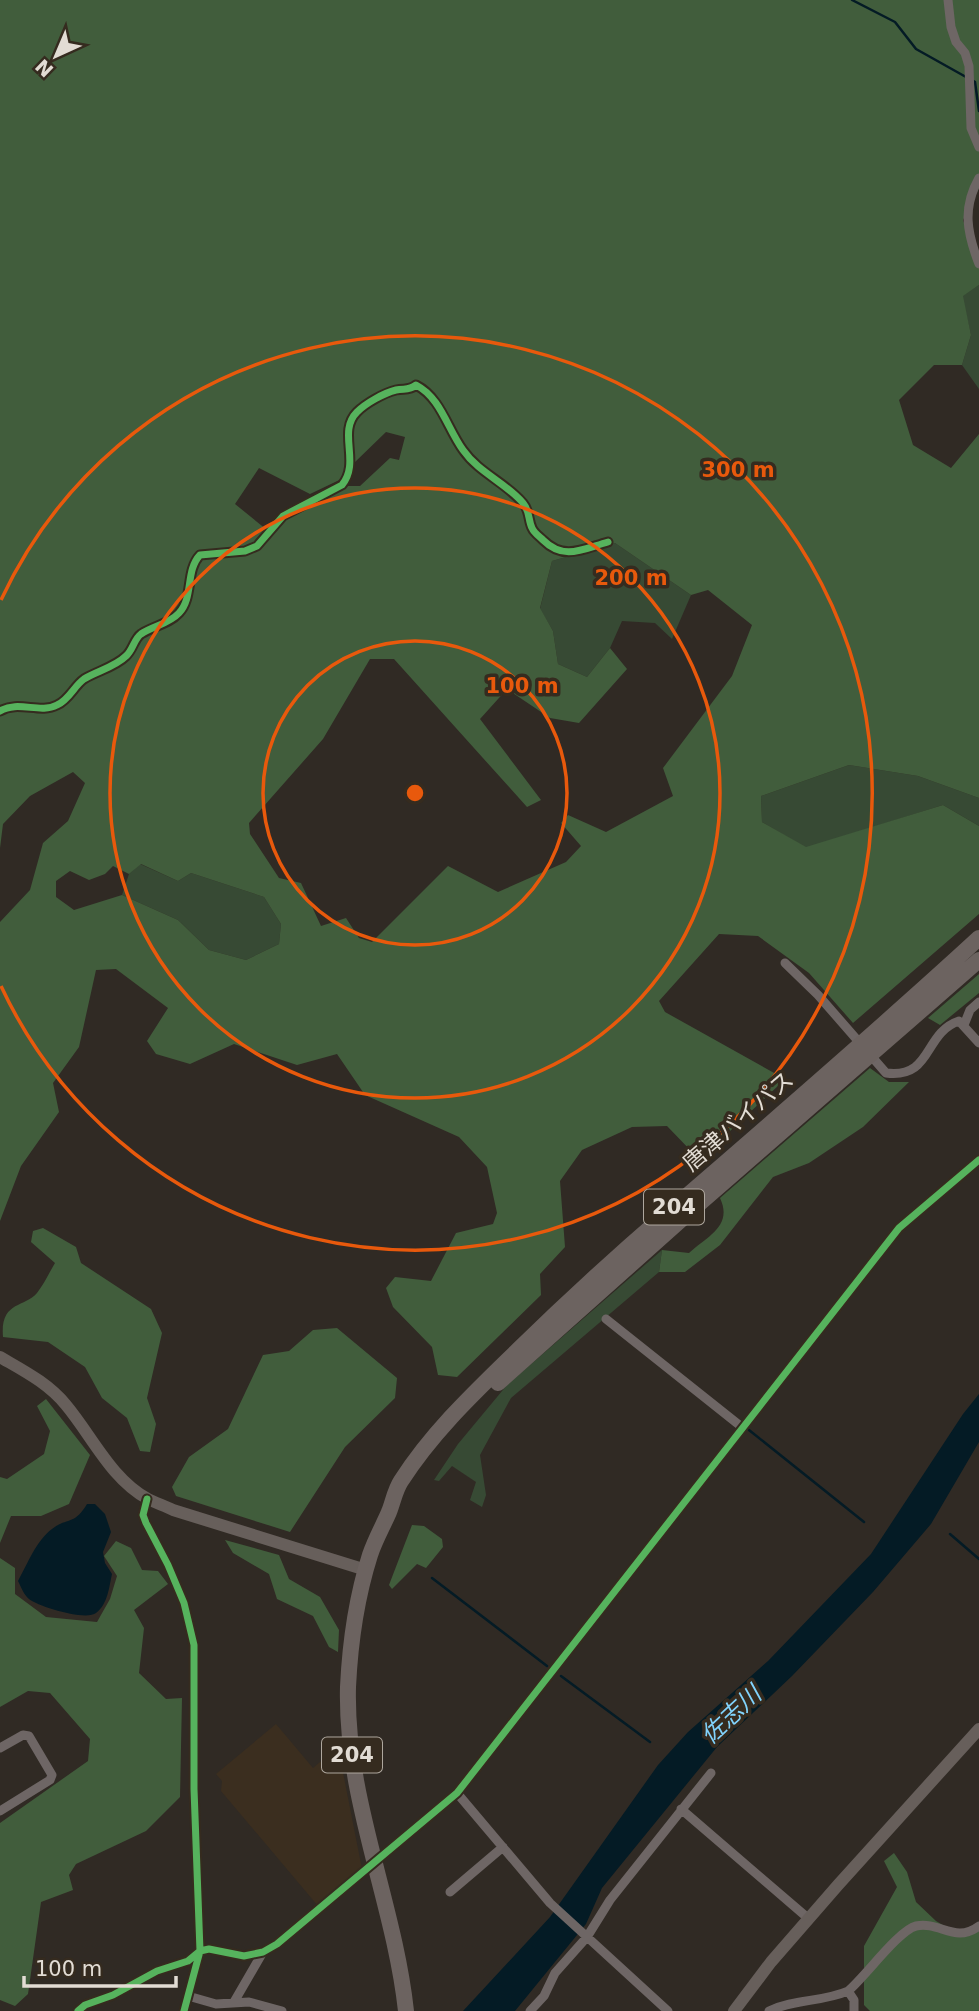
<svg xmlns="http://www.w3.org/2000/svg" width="979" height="2011" viewBox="0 0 979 2011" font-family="'DejaVu Sans','Noto Sans JP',sans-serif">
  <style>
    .built { fill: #3b2e1f }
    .green { fill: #374a34 }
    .forest { fill: #415d3c; fill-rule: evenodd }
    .water { fill: #041b25 }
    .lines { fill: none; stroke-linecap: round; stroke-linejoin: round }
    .stream { stroke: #041b25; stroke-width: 2.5 }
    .street { stroke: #6e6665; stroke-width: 9 }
    .secondary { stroke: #675f5b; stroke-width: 12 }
    .highway { stroke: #6c6360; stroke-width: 16 }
    .cycleway-casing { stroke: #352b1f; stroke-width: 11 }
    .cycleway { stroke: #56b35d; stroke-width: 7 }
    .ring { fill: none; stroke: #e8590c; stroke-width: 3.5 }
    .labels { text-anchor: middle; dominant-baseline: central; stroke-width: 7; stroke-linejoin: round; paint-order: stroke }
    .shield { fill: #352b1f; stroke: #aea79e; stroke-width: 2 }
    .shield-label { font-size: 21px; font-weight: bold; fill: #e2dcd4 }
    .street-label { font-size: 23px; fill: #e2dcd4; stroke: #352b1f }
    .water-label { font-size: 24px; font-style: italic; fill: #81d3fc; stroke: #352b1f }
    .centre { fill: #e8590c; stroke: #352b1f; stroke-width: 3.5 }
    .ring-label { font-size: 21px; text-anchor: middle; font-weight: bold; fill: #e8590c; stroke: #352b1f; stroke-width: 7; stroke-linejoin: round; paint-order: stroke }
  </style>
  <rect width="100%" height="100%" fill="#302a24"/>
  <!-- built -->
  <path class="built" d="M 276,1724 L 313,1768 L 338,1747 L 362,1869 L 318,1906 L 221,1791 L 222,1781 L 216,1774 Z"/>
  <!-- green -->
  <path class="green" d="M 979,285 L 979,389 L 962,365 L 971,335 L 962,296 Z
    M 615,543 L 691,595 L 672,639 L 655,623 L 622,621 L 610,648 L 587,677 L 558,664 L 553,631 L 540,609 L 552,561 Z
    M 849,765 L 918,776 L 979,798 L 979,826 L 943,805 L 806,848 L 762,822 L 761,796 Z
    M 140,864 L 178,881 L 191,873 L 264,897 L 281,924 L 279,944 L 246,960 L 209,950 L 178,920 L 122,895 L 129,874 Z
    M 662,1250 L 659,1272 L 511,1398 L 480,1455 L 486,1495 L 482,1507 L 470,1500 L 476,1482 L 452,1466 L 439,1481 L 434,1480 L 458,1444 L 507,1385 Z"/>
  <!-- forest -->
  <path class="forest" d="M 0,0 L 979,0 L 979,188 L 963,220 L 979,267 L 979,285 L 963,296 L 971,335 L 962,365 L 934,365 L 899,400 L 913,445 L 951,468 L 979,434 L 979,798 L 918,776 L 849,765 L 761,796 L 762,822 L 806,847 L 943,805 L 979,826 L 979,914 L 853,1023 L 809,973 L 758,936 L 719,934 L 659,1001 L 665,1012 L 776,1074 L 780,1084 L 712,1148 L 693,1153 L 667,1126 L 632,1127 L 582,1150 L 560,1181 L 565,1247 L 540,1274 L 541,1295 L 457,1377 L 438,1375 L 432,1347 L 393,1307 L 386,1288 L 395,1277 L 431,1281 L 456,1233 L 493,1224 L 497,1213 L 487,1167 L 459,1137 L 365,1095 L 337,1054 L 297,1065 L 234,1044 L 190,1064 L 156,1054 L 147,1041 L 168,1008 L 116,969 L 96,970 L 79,1047 L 53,1083 L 59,1112 L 21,1166 L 0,1221 L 0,922 L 30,890 L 43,843 L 68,821 L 85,783 L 73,772 L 30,796 L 3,824 L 0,848 ZM 386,432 L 405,437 L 399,460 L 390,458 L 360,486 L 348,486 L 287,519 L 272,534 L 235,504 L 259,468 L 310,494 L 352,474 L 354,463 ZM 615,543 L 691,595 L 708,590 L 752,625 L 732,676 L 663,768 L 673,796 L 606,832 L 568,815 L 561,823 L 581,846 L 566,862 L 498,892 L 448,866 L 372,942 L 359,938 L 346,918 L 321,926 L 301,883 L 279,878 L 250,834 L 249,823 L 323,739 L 370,659 L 394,659 L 527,807 L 541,800 L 480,719 L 507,689 L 550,718 L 579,723 L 627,669 L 610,648 L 587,677 L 558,664 L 553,631 L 540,608 L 552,561 ZM 141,864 L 178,881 L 191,873 L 264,897 L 281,924 L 279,944 L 246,960 L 209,950 L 178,920 L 122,895 L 74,910 L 56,897 L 56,881 L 70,871 L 89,880 L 105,874 L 113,866 L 129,874 Z
    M 979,974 L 979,993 L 940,1025 L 928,1018 Z
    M 870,1068 L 889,1082 L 909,1082 L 863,1127 L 809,1163 L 773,1177 L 720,1245 L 685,1272 L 659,1272 L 662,1250 L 689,1253 C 708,1236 733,1226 720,1198 Z
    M 43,1228 L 76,1247 L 81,1263 L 151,1309 L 162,1333 L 147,1398 L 156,1424 L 150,1452 L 140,1451 L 127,1418 L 102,1398 L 85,1367 L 48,1342 L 3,1337 C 0,1301 24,1308 37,1293 C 44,1284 49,1273 55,1263 L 31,1242 L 33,1231 Z
    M 337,1328 L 397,1378 L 395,1398 L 345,1447 L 290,1532 L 176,1496 L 172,1487 L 189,1457 L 228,1429 L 263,1355 L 289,1351 L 313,1330 Z
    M 46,1399 L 90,1455 L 69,1504 L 41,1516 L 11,1516 L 0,1543 L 0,1477 L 7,1479 L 44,1454 L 50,1431 L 37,1406 Z
    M 412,1525 L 424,1526 L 442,1539 L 443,1547 L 426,1568 L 417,1564 L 392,1589 L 389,1585 Z
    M 225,1540 L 279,1555 L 289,1579 L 320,1597 L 339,1630 L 338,1652 L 329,1647 L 313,1616 L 277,1599 L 269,1574 L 233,1553 Z
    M 116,1541 L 131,1548 L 142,1570 L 158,1571 L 168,1584 L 134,1610 L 144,1628 L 139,1673 L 166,1699 L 182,1698 L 180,1797 L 146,1831 L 76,1864 L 69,1875 L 73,1890 L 41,1902 L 28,1994 L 15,2006 L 0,2000 L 0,1823 L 88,1761 L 90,1739 L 50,1693 L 28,1691 L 0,1707 L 0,1558 L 15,1568 L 15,1594 L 46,1617 L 97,1622 L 110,1599 L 117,1576 L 104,1556 Z
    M 894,1853 L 907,1872 L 916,1902 L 936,1921 L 963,1937 L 979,1931 L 979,2011 L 870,2011 L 864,2005 L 864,1946 L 897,1887 L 884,1861 Z"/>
  <!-- water -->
  <path class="water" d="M 979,1394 L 979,1442 L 931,1524 L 873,1592 L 792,1676 L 717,1747 L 602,1888 L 586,1924 L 515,2011 L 463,2011 L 550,1917 L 658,1765 L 688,1732 L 768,1661 L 871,1554 L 963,1414 Z
    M 87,1504 L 95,1504 L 105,1514 L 111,1532 L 103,1552 L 105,1563 L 112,1574 C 109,1587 108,1604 96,1613 C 86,1621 39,1607 29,1599 C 24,1595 21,1587 18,1581 C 28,1563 36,1541 52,1529 C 67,1517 74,1526 87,1504 Z"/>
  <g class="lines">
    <!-- stream -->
    <path class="stream" d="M 852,0 L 895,22 L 916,49 L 966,77
      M 972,80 L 975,82 L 979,111
      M 749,1430 L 864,1522
      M 950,1534 L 979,1559
      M 432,1578 L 547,1666
      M 561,1676 L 650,1742"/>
    <!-- street -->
    <path class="street" d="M 948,0 L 951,27 L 956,42 L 965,53 L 969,66 L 971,128 L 979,147
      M 979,178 C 962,208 967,233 979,264
      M 0,711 C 18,700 40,714 57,705 C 69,700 74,686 84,679 C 97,671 115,667 126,656 C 133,650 134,639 141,634 C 153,626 169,624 179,613 C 194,597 185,571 200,555 L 245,551 L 257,546 L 283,516 L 342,485 C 361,462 337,432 357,412 C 366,403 384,393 396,390 C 404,388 409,391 416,385 C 441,398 447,428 463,450 C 479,473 505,482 523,503 C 530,511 528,520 532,528 C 534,533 540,537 543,540 C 564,561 583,549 608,542
      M 785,963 L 818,995 L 886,1073 C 933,1079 923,1033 959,1021 L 979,1043
      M 964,1025 L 970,1010 L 979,1002
      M 606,1319 L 743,1428
      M 147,1499 L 143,1515 L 146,1523 L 168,1565 L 184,1603 L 194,1645 L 194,1789 L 200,1951 L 184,2011
      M 0,1748 L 23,1735 L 29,1736 L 52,1775 L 50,1780 L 0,1811
      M 457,1793 L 550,1903 L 668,2011
      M 681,1809 L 809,1919
      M 450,1892 L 503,1847
      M 848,1991 L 854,2000 L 854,2011
      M 188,1996 L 216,2004 L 249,2002 L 282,2011
      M 234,2002 L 263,1952
      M 78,2011 L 85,2005 L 113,1995 L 157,1971 L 188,1961 L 200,1951 L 209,1949 L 244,1956 L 263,1952 L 277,1944 L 457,1793 L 899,1228 L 979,1160
      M 530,2011 L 544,1996 L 555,1973 L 587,1937 L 610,1900 L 711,1773
      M 769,2011 C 794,1999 823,2002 848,1991 C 864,1978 899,1930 916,1926 C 940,1921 955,1944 979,1926"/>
    <!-- secondary -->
    <path class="secondary" d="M 0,1357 C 24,1371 48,1383 66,1405 C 92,1436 111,1479 148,1499 C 156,1503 165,1506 173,1510 L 366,1570
      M 734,2011 L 771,1962 L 838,1885 L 979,1729"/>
    <!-- highway -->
    <path class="highway" d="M 498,1383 L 693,1209 L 979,960
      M 406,2011 C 394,1901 345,1799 348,1687 C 350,1644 357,1596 370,1555 C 375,1540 383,1526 389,1512 C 393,1502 395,1490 401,1481 C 433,1431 476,1391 518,1350 C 566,1303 615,1258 666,1214 C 771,1123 877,1032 979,938"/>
    <defs>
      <path id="cycleway" d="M 0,711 C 18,700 40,714 57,705 C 69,700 74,686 84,679 C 97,671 115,667 126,656 C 133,650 134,639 141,634 C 153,626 169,624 179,613 C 194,597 185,571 200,555 L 245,551 L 257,546 L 283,516 L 342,485 C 361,462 337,432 357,412 C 366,403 384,393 396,390 C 404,388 409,391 416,385 C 441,398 447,428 463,450 C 479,473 505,482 523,503 C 530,511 528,520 532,528 C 534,533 540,537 543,540 C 564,561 583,549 608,542
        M 147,1499 L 143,1515 L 146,1523 L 168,1565 L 184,1603 L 194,1645 L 194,1789 L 200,1951 L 184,2011
        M 78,2011 L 85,2005 L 113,1995 L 157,1971 L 188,1961 L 200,1951 L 209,1949 L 244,1956 L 263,1952 L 277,1944 L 457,1793 L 899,1228 L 979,1160"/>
    </defs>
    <!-- cycleway casing -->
    <use href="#cycleway" class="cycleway-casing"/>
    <!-- cycleway -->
    <use href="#cycleway" class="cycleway"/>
  </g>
  <!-- distance rings -->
  <g class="ring">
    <circle cx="415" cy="793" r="152"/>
    <circle cx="415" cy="793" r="305"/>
    <path d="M1 600A457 457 0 1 1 1 986"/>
  </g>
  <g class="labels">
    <!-- shield labels -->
    <g class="shield">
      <rect x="644" y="1189.5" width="60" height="35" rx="5"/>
      <rect x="322" y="1737.5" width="60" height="35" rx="5"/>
    </g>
    <g class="shield-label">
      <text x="674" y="1207">204</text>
      <text x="352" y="1755">204</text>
    </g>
    <!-- street labels -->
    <g class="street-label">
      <text transform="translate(738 1121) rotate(-41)">唐津バイパス</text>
    </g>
    <!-- water labels -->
    <g class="water-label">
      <text transform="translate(731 1715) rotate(-43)">佐志川</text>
    </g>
  </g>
  <circle cx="415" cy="793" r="10" class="centre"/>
  <g class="ring-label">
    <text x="738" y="477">300 m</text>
    <text x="631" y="585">200 m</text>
    <text x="522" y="693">100 m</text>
  </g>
  <!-- north arrow -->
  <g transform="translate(56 56) rotate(224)" stroke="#352b1f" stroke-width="5" paint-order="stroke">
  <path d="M0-5L12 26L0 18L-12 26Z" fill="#e2dcd4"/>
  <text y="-10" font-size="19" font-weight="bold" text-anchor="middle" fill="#e2dcd4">N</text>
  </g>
  <!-- scale -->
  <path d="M24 1976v10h152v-10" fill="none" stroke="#e2dcd4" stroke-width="3.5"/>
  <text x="35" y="1976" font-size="21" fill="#e2dcd4" stroke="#352b1f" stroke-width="5" paint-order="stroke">100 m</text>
</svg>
